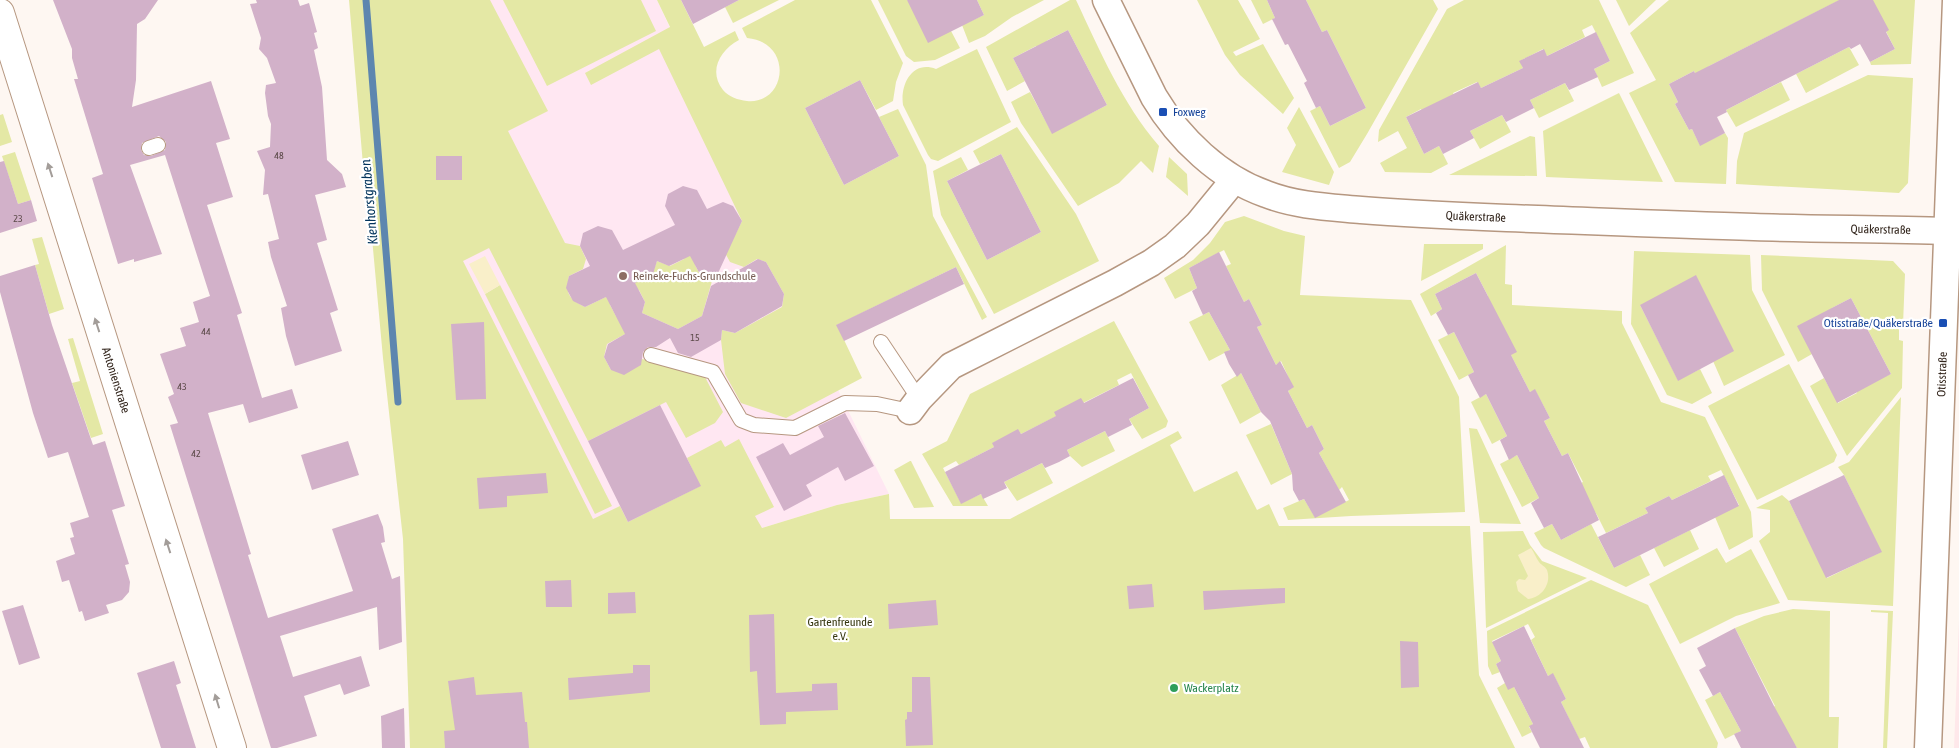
<svg xmlns="http://www.w3.org/2000/svg" width="1959" height="748" viewBox="0 0 1959 748" font-family="'Asap Condensed',sans-serif">
  <style>
    .industrial { fill: #fee8ea }
    .education { fill: #ffe7f2 }
    .green { fill: #e4e8a5 }
    .sand { fill: #f9efc9 }
    .lines { fill: none; stroke-linecap: round; stroke-linejoin: round }
    .stream { stroke: #5d86af; stroke-width: 7 }
    .building { fill: #d2b1c9; fill-rule: evenodd }
    .lane-casing { stroke: #b69780; stroke-width: 16 }
    .street-casing { stroke: #b69780; stroke-width: 29 }
    .secondary-casing { stroke: #b69780; stroke-width: 30 }
    .lane { stroke: #fff; stroke-width: 14 }
    .street { stroke: #fff; stroke-width: 26 }
    .secondary { stroke: #fff; stroke-width: 28 }
    .oneway { fill: #a39d99 }
    .transit-dot { fill: #1a4fb4; stroke: #fff; stroke-width: 2 }
    .education-dot { fill: #8d6e63; stroke: #fff; stroke-width: 2 }
    .leisure-dot { fill: #2e9e5b; stroke: #fff; stroke-width: 2 }
    .labels { text-anchor: middle; dominant-baseline: central; stroke-width: 4.5; stroke-linejoin: round; paint-order: stroke }
    .number-label { font-size: 10px; fill: #5b4948 }
    .transit-label { font-size: 12px; fill: #164399; stroke: #fff; text-anchor: start }
    .street-label { font-size: 12px; fill: #33261d; stroke: #fff }
    .education-label { font-size: 12px; fill: #785e54; stroke: #fff; text-anchor: start }
    .park-label { font-size: 12px; fill: #35360f; stroke: #fff }
    .leisure-label { font-size: 12px; fill: #27864d; stroke: #fff; text-anchor: start }
    .water-label { font-size: 14px; font-style: italic; fill: #03345c; stroke: #fff }
  </style>
  <rect width="100%" height="100%" fill="#fef7f2"/>
  <!-- industrial -->
  <path class="industrial" d="M 1959,620 L 1959,748 L 1954,748 Z"/>
  <!-- education -->
  <path class="education" d="M 482,0 L 657,0 L 838,390 L 889,494 L 837,505 L 762,528 L 598,548 L 455,265 L 509,181 L 495,23 Z"/>
  <!-- green -->
  <path class="green" d="M 349,0 L 490,0 L 548,111 L 508,131 L 565,243 L 580,246 L 586,259 L 583,269 L 569,276 C 565,294 569,299 585,307 L 614,293 L 610,305 L 616,316 L 628,321 L 627,333 L 607,344 L 604,357 L 611,370 L 642,359 L 705,377 L 723,412 L 715,423 L 686,438 L 666,402 L 588,441 L 489,248 L 463,261 L 593,519 L 620,506 L 628,522 L 700,486 L 687,458 L 721,440 L 725,447 L 739,439 L 774,507 L 755,516 L 762,528 L 837,505 L 889,494 L 890,519 L 1010,519 L 1178,431 L 1182,438 L 1170,445 L 1194,492 L 1237,471 L 1257,510 L 1269,504 L 1279,526 L 1470,526 L 1479,675 L 1515,748 L 410,748 L 403,539 L 383,358 L 371,227 L 363,165 Z
    M 503,0 L 641,0 L 656,31 L 547,86 Z
    M 657,0 L 681,0 L 704,47 L 735,31 L 739,40 C 720,50 708,71 723,90 C 729,97 738,100 747,101 C 787,105 794,42 747,38 L 742,28 L 795,0 L 871,0 L 903,63 L 896,82 L 893,101 L 876,110 L 860,80 L 805,108 L 844,185 L 899,156 L 879,117 L 898,109 L 926,165 L 933,216 L 987,317 L 982,320 L 956,267 L 837,325 L 862,378 L 786,418 L 741,403 L 725,374 L 721,340 L 722,330 L 735,333 L 782,307 L 784,294 L 766,262 L 757,259 L 744,267 L 730,262 L 724,251 L 736,233 L 742,221 L 659,49 L 591,85 L 585,73 L 670,27 Z
    M 739,0 L 779,0 L 733,23 L 725,7 Z
    M 878,0 L 907,0 L 951,31 L 960,48 L 935,60 L 914,62 L 906,56 Z
    M 977,0 L 1044,0 L 1012,17 L 985,36 L 969,43 L 962,25 L 984,15 Z
    M 1070,0 L 1076,0 C 1100,51 1122,103 1159,146 L 1153,173 L 1141,161 L 1119,183 L 1078,206 L 1021,123 L 1011,102 L 1030,92 L 1052,133 L 1107,105 L 1068,30 L 1048,40 L 1038,49 L 1036,46 L 1013,58 L 1025,81 L 1007,91 L 986,47 Z
    M 1197,0 L 1238,0 L 1260,39 L 1233,52 L 1236,56 L 1263,44 L 1294,98 L 1283,114 L 1240,75 L 1225,55 Z
    M 1251,0 L 1267,0 L 1275,18 L 1263,24 Z
    M 1306,0 L 1433,0 L 1438,9 L 1367,134 L 1350,162 L 1339,168 L 1310,111 L 1320,106 L 1330,126 L 1366,108 L 1327,30 L 1322,32 Z
    M 1464,0 L 1599,0 L 1634,73 L 1602,87 L 1594,69 L 1610,61 L 1592,25 L 1582,30 L 1585,37 L 1547,56 L 1543,49 L 1520,61 L 1523,68 L 1481,88 L 1477,82 L 1453,93 L 1456,100 L 1425,116 L 1421,109 L 1406,117 L 1424,154 L 1439,146 L 1448,164 L 1431,173 L 1385,172 L 1380,163 L 1407,148 L 1398,131 L 1378,142 L 1379,130 L 1447,9 Z
    M 1616,0 L 1656,0 L 1629,26 Z
    M 1669,0 L 1840,0 L 1709,66 L 1698,78 L 1694,71 L 1669,84 L 1678,102 L 1675,104 L 1689,130 L 1692,129 L 1700,145 L 1725,133 L 1728,138 L 1726,184 L 1675,182 L 1629,93 L 1656,80 L 1630,33 Z
    M 1870,0 L 1915,0 L 1911,64 L 1871,65 L 1870,62 L 1895,49 Z
    M 1849,47 L 1859,65 L 1806,93 L 1796,74 Z
    M 977,49 L 1011,122 L 938,161 L 931,159 L 928,155 L 903,105 C 900,85 912,60 936,69 Z
    M 1868,75 L 1913,78 L 1908,183 L 1899,193 L 1736,184 L 1737,161 L 1744,133 Z
    M 1781,82 L 1790,100 L 1736,127 L 1726,110 Z
    M 1565,83 L 1574,101 L 1539,118 L 1530,100 Z
    M 1619,93 L 1663,182 L 1546,177 L 1543,131 Z
    M 1299,107 L 1334,172 L 1329,185 L 1282,172 L 1296,145 L 1287,128 Z
    M 3,114 L 12,142 L 0,146 L 0,115 Z
    M 1502,115 L 1511,132 L 1480,149 L 1470,131 Z
    M 1017,127 L 1076,214 L 1099,261 L 994,314 L 941,215 L 933,171 L 961,157 L 968,170 L 947,181 L 987,260 L 1041,232 L 1001,154 L 980,164 L 973,151 Z
    M 1530,136 L 1535,137 L 1537,176 L 1449,175 Z
    M 15,152 L 31,200 L 18,204 L 2,156 Z
    M 1169,157 L 1187,174 L 1188,196 L 1166,177 Z
    M 1244,216 L 1284,231 L 1305,236 L 1300,295 L 1411,300 L 1459,397 L 1465,512 L 1351,516 L 1288,520 L 1283,508 L 1304,499 L 1315,517 L 1349,500 L 1342,487 L 1339,490 L 1319,453 L 1324,449 L 1312,425 L 1307,428 L 1288,391 L 1293,387 L 1281,361 L 1276,365 L 1257,327 L 1262,325 L 1249,299 L 1244,302 L 1226,266 L 1231,264 L 1224,250 L 1189,268 L 1197,288 L 1175,299 L 1164,278 L 1193,260 L 1210,243 L 1225,222 Z
    M 42,237 L 64,309 L 49,314 L 35,265 L 39,264 L 32,239 Z
    M 1424,244 L 1483,244 L 1483,249 L 1421,281 Z
    M 1506,245 L 1505,284 L 1512,285 L 1512,305 L 1622,311 L 1622,323 L 1661,402 L 1705,417 L 1751,512 L 1753,537 L 1729,550 L 1715,517 L 1739,505 L 1721,470 L 1708,476 L 1711,481 L 1672,500 L 1669,496 L 1645,508 L 1648,513 L 1606,533 L 1597,515 L 1577,485 L 1583,482 L 1568,453 L 1562,456 L 1544,421 L 1550,418 L 1535,390 L 1530,392 L 1482,299 L 1488,296 L 1476,273 L 1435,294 L 1442,309 L 1431,316 L 1420,294 Z
    M 687,248 L 698,252 L 695,265 L 701,276 L 712,281 L 702,316 L 678,329 L 642,313 L 645,302 L 639,290 L 625,288 L 652,274 L 657,261 L 670,266 L 684,259 Z
    M 1634,251 L 1750,255 L 1752,290 L 1785,355 L 1724,386 L 1713,361 L 1640,305 L 1678,380 L 1700,369 L 1712,393 L 1692,404 L 1667,395 L 1631,324 Z
    M 1761,255 L 1893,261 L 1905,274 L 1903,325 L 1899,325 L 1899,340 L 1903,341 L 1902,388 L 1847,456 L 1810,386 L 1824,378 L 1838,403 L 1857,393 L 1855,388 L 1891,374 L 1851,298 L 1832,308 L 1812,354 L 1798,362 L 1762,290 Z
    M 500,285 L 612,506 L 595,514 L 485,294 Z
    M 1209,312 L 1230,350 L 1209,361 L 1189,322 Z
    M 1114,321 L 1168,421 L 1166,427 L 1142,439 L 1129,419 L 1149,408 L 1131,373 L 1117,380 L 1119,385 L 1021,434 L 1018,430 L 993,443 L 994,447 L 959,465 L 956,461 L 943,468 L 961,503 L 981,494 L 988,506 L 953,506 L 922,454 L 947,441 L 970,394 Z
    M 1454,332 L 1474,372 L 1459,380 L 1438,340 Z
    M 73,338 L 103,434 L 91,438 L 72,383 L 80,381 L 68,339 Z
    M 1789,364 L 1837,455 L 1834,462 L 1757,500 L 1708,406 Z
    M 1241,373 L 1261,412 L 1240,424 L 1221,385 Z
    M 1486,394 L 1507,436 L 1492,444 L 1471,402 Z
    M 1901,397 L 1893,606 L 1788,600 L 1759,541 L 1770,532 L 1770,510 L 1756,508 L 1782,495 L 1789,501 L 1827,578 L 1881,552 L 1844,475 L 1838,467 L 1849,462 Z
    M 1271,424 L 1292,474 L 1271,485 L 1246,435 Z
    M 1469,428 L 1477,429 L 1521,524 L 1480,523 Z
    M 1105,431 L 1115,451 L 1082,467 L 1070,456 L 1067,450 Z
    M 1517,455 L 1539,498 L 1522,507 L 1500,464 Z
    M 910,461 L 911,461 L 934,507 L 914,508 L 894,470 Z
    M 1042,463 L 1053,483 L 1017,501 L 1004,482 Z
    M 1552,524 L 1561,540 L 1591,524 L 1614,568 L 1640,555 L 1650,575 L 1626,587 L 1544,548 L 1541,545 L 1534,533 Z
    M 1690,530 L 1699,549 L 1664,567 L 1654,548 Z
    M 1523,531 L 1530,545 L 1542,561 L 1587,578 L 1486,628 L 1483,532 Z
    M 1717,548 L 1726,563 L 1751,549 L 1780,603 L 1736,616 L 1680,644 L 1649,584 Z
    M 1591,580 L 1648,605 L 1718,743 L 1717,748 L 1590,748 L 1585,737 L 1579,739 L 1561,702 L 1566,699 L 1553,674 L 1548,676 L 1531,640 L 1535,637 L 1528,624 L 1492,641 L 1501,661 L 1496,664 L 1500,672 L 1492,675 L 1488,666 L 1487,631 Z
    M 1793,609 L 1830,611 L 1829,717 L 1839,717 L 1838,748 L 1797,748 L 1769,709 L 1775,706 L 1735,628 L 1764,616 Z
    M 1871,610 L 1893,611 L 1887,748 L 1883,748 L 1888,613 L 1871,612 Z
    M 1505,683 L 1514,687 L 1533,724 L 1529,727 L 1532,732 L 1522,737 L 1497,688 Z
    M 1720,692 L 1741,731 L 1725,739 L 1705,700 Z"/>
  <!-- sand -->
  <path class="sand" d="M 485,256 L 500,285 L 485,294 L 469,264 Z
    M 1531,548 C 1534,552 1536,558 1539,562 C 1541,565 1545,566 1547,570 C 1552,584 1541,598 1528,599 L 1518,591 L 1516,582 L 1519,579 L 1525,580 L 1528,576 L 1518,555 Z"/>
  <g class="lines">
    <!-- stream -->
    <path class="stream" d="M 366,0 L 398,402"/>
  </g>
  <!-- building -->
  <path class="building" d="M 53,0 L 158,0 L 145,19 L 137,24 L 136,80 L 132,107 L 211,81 L 230,139 L 216,143 L 233,197 L 207,205 L 242,313 L 237,315 L 262,398 L 292,389 L 298,408 L 249,423 L 243,404 L 208,413 L 251,554 L 248,555 L 268,618 L 353,591 L 332,529 L 378,514 L 383,527 L 385,542 L 381,543 L 392,579 L 400,576 L 402,642 L 379,650 L 377,607 L 280,636 L 293,677 L 361,656 L 370,686 L 344,695 L 340,684 L 304,696 L 317,736 L 277,748 L 271,748 L 170,425 L 178,423 L 168,397 L 174,394 L 160,354 L 186,346 L 180,328 L 199,322 L 193,302 L 210,296 L 165,155 L 130,165 L 162,254 L 134,262 L 134,259 L 118,264 L 92,178 L 103,174 L 74,79 L 78,79 L 72,58 L 72,49 ZM 159,136 L 166,142 L 165,150 L 151,156 L 144,155 L 141,150 L 142,143 Z
    M 256,0 L 298,0 L 300,6 L 309,3 L 317,32 L 314,33 L 318,48 L 314,50 L 322,87 L 327,160 L 342,174 L 346,187 L 315,195 L 327,240 L 317,243 L 338,310 L 330,313 L 342,351 L 295,366 L 286,336 L 281,308 L 287,306 L 271,257 L 268,242 L 279,239 L 268,194 L 263,195 L 265,170 L 257,151 L 270,147 L 271,124 L 268,116 L 265,93 L 266,85 L 276,83 L 267,58 L 259,49 L 261,38 L 250,4 L 257,3 Z
    M 681,0 L 739,0 L 693,24 Z
    M 907,0 L 977,0 L 984,15 L 928,43 Z
    M 1267,0 L 1306,0 L 1322,32 L 1327,30 L 1366,108 L 1330,126 L 1320,106 L 1316,108 L 1304,83 L 1307,81 L 1288,44 L 1285,45 L 1272,19 L 1275,18 Z
    M 1839,0 L 1873,0 L 1889,30 L 1886,32 L 1895,49 L 1870,62 L 1860,44 L 1851,49 L 1849,47 L 1726,110 L 1727,112 L 1717,117 L 1725,133 L 1700,146 L 1692,129 L 1689,130 L 1675,104 L 1678,102 L 1669,84 L 1694,71 L 1695,73 Z
    M 1068,30 L 1107,105 L 1052,134 L 1013,58 Z
    M 1596,32 L 1610,61 L 1594,69 L 1598,77 L 1569,90 L 1565,83 L 1530,100 L 1534,108 L 1506,122 L 1502,115 L 1470,131 L 1474,138 L 1443,154 L 1439,146 L 1424,154 L 1406,117 L 1478,82 L 1481,88 L 1523,68 L 1519,61 L 1544,49 L 1547,56 Z
    M 860,80 L 899,156 L 844,185 L 805,108 Z
    M 1001,154 L 1041,232 L 987,260 L 947,181 Z
    M 436,156 L 462,156 L 462,180 L 436,180 Z
    M 4,161 L 18,204 L 31,200 L 37,221 L 0,233 L 0,162 Z
    M 683,186 L 697,190 L 707,209 L 723,202 L 733,206 L 742,221 L 714,282 L 701,276 L 690,256 L 669,266 L 657,261 L 653,274 L 635,283 L 645,302 L 642,313 L 678,329 L 702,316 L 711,286 L 758,259 L 766,262 L 784,294 L 782,306 L 735,333 L 722,330 L 721,340 L 691,357 L 678,353 L 670,338 L 656,347 L 648,347 L 643,352 L 641,365 L 624,375 L 611,370 L 604,357 L 608,344 L 625,334 L 606,297 L 585,307 L 573,301 L 566,288 L 569,276 L 590,266 L 580,246 L 583,233 L 598,226 L 612,230 L 623,250 L 675,225 L 665,206 L 668,194 Z
    M 1219,252 L 1244,302 L 1249,299 L 1262,325 L 1257,327 L 1276,365 L 1280,361 L 1294,387 L 1288,391 L 1307,428 L 1312,425 L 1324,449 L 1319,453 L 1346,502 L 1315,518 L 1304,499 L 1299,501 L 1293,490 L 1292,474 L 1270,421 L 1261,412 L 1241,373 L 1237,377 L 1229,364 L 1224,352 L 1230,350 L 1209,312 L 1203,315 L 1192,291 L 1197,288 L 1189,268 Z
    M 35,265 L 52,325 L 93,445 L 105,441 L 125,506 L 112,510 L 129,564 L 125,565 L 130,582 L 129,592 L 122,600 L 106,605 L 109,613 L 85,621 L 82,611 L 79,612 L 69,580 L 62,582 L 56,561 L 75,554 L 70,538 L 74,537 L 70,523 L 89,517 L 68,452 L 48,458 L 33,413 L 0,292 L 0,276 Z
    M 956,267 L 964,284 L 844,341 L 836,325 Z
    M 1476,273 L 1517,352 L 1511,355 L 1530,392 L 1535,389 L 1550,418 L 1544,421 L 1562,456 L 1568,453 L 1599,520 L 1561,540 L 1552,524 L 1544,528 L 1531,503 L 1539,498 L 1517,455 L 1509,460 L 1500,440 L 1507,436 L 1486,394 L 1480,398 L 1474,387 L 1468,375 L 1474,372 L 1454,332 L 1448,335 L 1436,313 L 1442,309 L 1435,294 Z
    M 1696,275 L 1734,351 L 1678,381 L 1640,305 Z
    M 1851,298 L 1891,374 L 1837,403 L 1797,326 Z
    M 484,322 L 486,399 L 456,400 L 451,324 Z
    M 1133,378 L 1149,408 L 1129,419 L 1132,425 L 1108,437 L 1105,431 L 1067,450 L 1070,456 L 1059,462 L 1045,468 L 1042,463 L 1004,482 L 1007,488 L 983,499 L 981,494 L 961,504 L 945,472 L 994,447 L 992,443 L 1018,429 L 1021,434 L 1056,416 L 1054,412 L 1081,398 L 1084,403 Z
    M 660,405 L 701,486 L 628,522 L 588,441 Z
    M 845,413 L 874,466 L 845,481 L 838,467 L 806,485 L 812,496 L 784,511 L 756,457 L 783,443 L 790,455 L 824,437 L 818,426 Z
    M 348,441 L 359,475 L 312,490 L 301,455 Z
    M 546,473 L 548,493 L 507,496 L 507,507 L 479,509 L 477,478 Z
    M 1724,475 L 1739,506 L 1614,568 L 1598,537 L 1648,513 L 1645,508 L 1669,496 L 1672,500 Z
    M 1844,475 L 1882,552 L 1826,578 L 1789,501 Z
    M 571,580 L 572,607 L 546,607 L 545,581 Z
    M 1152,584 L 1154,607 L 1129,609 L 1127,586 Z
    M 1285,588 L 1285,603 L 1204,610 L 1203,591 Z
    M 635,592 L 636,613 L 608,614 L 608,593 Z
    M 936,600 L 938,625 L 889,629 L 888,604 Z
    M 23,605 L 40,658 L 19,665 L 2,611 Z
    M 774,614 L 776,693 L 812,691 L 812,684 L 837,683 L 838,710 L 786,712 L 786,724 L 760,725 L 757,671 L 750,672 L 749,615 Z
    M 1524,626 L 1548,676 L 1553,673 L 1566,699 L 1561,702 L 1584,748 L 1540,748 L 1529,726 L 1533,724 L 1514,687 L 1508,690 L 1496,664 L 1501,661 L 1492,642 Z
    M 1735,628 L 1774,706 L 1797,748 L 1741,748 L 1734,734 L 1741,731 L 1720,692 L 1713,696 L 1699,670 L 1706,666 L 1697,648 Z
    M 1400,641 L 1418,642 L 1419,687 L 1401,688 Z
    M 174,661 L 181,683 L 176,685 L 196,748 L 161,748 L 137,673 Z
    M 633,665 L 650,665 L 650,692 L 569,700 L 568,678 L 633,673 Z
    M 474,677 L 476,695 L 522,692 L 525,722 L 527,722 L 529,748 L 445,748 L 444,731 L 455,730 L 448,681 Z
    M 912,677 L 930,677 L 933,745 L 906,746 L 905,720 L 907,719 L 907,712 L 912,712 Z
    M 404,708 L 405,748 L 382,748 L 381,716 Z"/>
  <g class="lines">
    <defs>
      <path id="lane" d="M 149,148 L 158,145
        M 881,342 L 919,399
        M 651,355 L 713,372 L 741,420 L 754,425 L 795,428 L 845,403 L 877,404 L 910,411"/>
      <g id="street">
        <path id="s1" d="M 1106,0 L 1154,97 C 1179,139 1220,178 1266,194 C 1297,206 1329,207 1361,210 C 1410,214 1458,216 1507,218 C 1590,221 1672,225 1754,227 C 1818,229 1883,229 1947,231"/>
        <path d="M 910,411 L 919,399 L 951,366 L 1115,283 L 1151,263 L 1175,246 L 1198,224 L 1234,180"/>
        <path id="s2" d="M 1928,748 L 1956,0"/>
      </g>
      <g id="secondary">
        <path id="s3" d="M 0,13 L 232,748"/>
      </g>
    </defs>
    <!-- lane casing -->
    <use href="#lane" class="lane-casing"/>
    <!-- street casing -->
    <use href="#street" class="street-casing"/>
    <!-- secondary casing -->
    <use href="#secondary" class="secondary-casing"/>
    <!-- lane -->
    <use href="#lane" class="lane"/>
    <!-- street -->
    <use href="#street" class="street"/>
    <!-- secondary -->
    <use href="#secondary" class="secondary"/>
  </g>
  <!-- one-way arrows -->
  <defs><path id="oneway-solid" d="M-6-.8H1V-3.2L6.5 0L1 3.2V.8H-6Z" transform="scale(1.25)"/></defs>
  <g class="oneway">
    <use href="#oneway-solid" transform="translate(50 170) rotate(-108)"/>
    <use href="#oneway-solid" transform="translate(97 325) rotate(-108)"/>
    <use href="#oneway-solid" transform="translate(168 546) rotate(-108)"/>
    <use href="#oneway-solid" transform="translate(217 701) rotate(-107)"/>
  </g>
  <!-- markers -->
  <g class="transit-dot">
    <rect x="1158" y="107" width="10" height="10" rx="2.5"/>
    <rect x="1938" y="318" width="10" height="10" rx="2.5"/>
  </g>
  <circle class="education-dot" cx="623" cy="276" r="5"/>
  <circle class="leisure-dot" cx="1174" cy="688" r="5"/>
  <g class="labels">
    <!-- number labels -->
    <g class="number-label">
      <text x="279" y="155">48</text>
      <text x="18" y="218">23</text>
      <text x="206" y="331">44</text>
      <text x="695" y="337">15</text>
      <text x="182" y="386">43</text>
      <text x="196" y="453">42</text>
    </g>
    <!-- transit labels -->
    <g class="transit-label">
      <text x="1173" y="112">Foxweg</text>
      <text x="1933" y="323" text-anchor="end">Otisstraße/Quäkerstraße</text>
    </g>
    <!-- street labels -->
    <g class="street-label">
      <text stroke="none"><textPath href="#s1" startOffset="471">Quäkerstraße</textPath></text>
      <text stroke="none"><textPath href="#s1" startOffset="876">Quäkerstraße</textPath></text>
      <text stroke="none"><textPath href="#s2" startOffset="374">Otisstraße</textPath></text>
      <text stroke="none"><textPath href="#s3" startOffset="385">Antonienstraße</textPath></text>
    </g>
    <!-- education labels -->
    <g class="education-label">
      <text x="633" y="276">Reineke-Fuchs-Grundschule</text>
    </g>
    <!-- park labels -->
    <g class="park-label">
      <text x="840" y="622">Gartenfreunde<tspan x="840" dy="14">e.V.</tspan></text>
    </g>
    <!-- leisure labels -->
    <g class="leisure-label">
      <text x="1184" y="688">Wackerplatz</text>
    </g>
    <!-- water labels -->
    <g class="water-label">
      <text transform="translate(369 202) rotate(-95)">Kienhorstgraben</text>
    </g>
  </g>
</svg>
